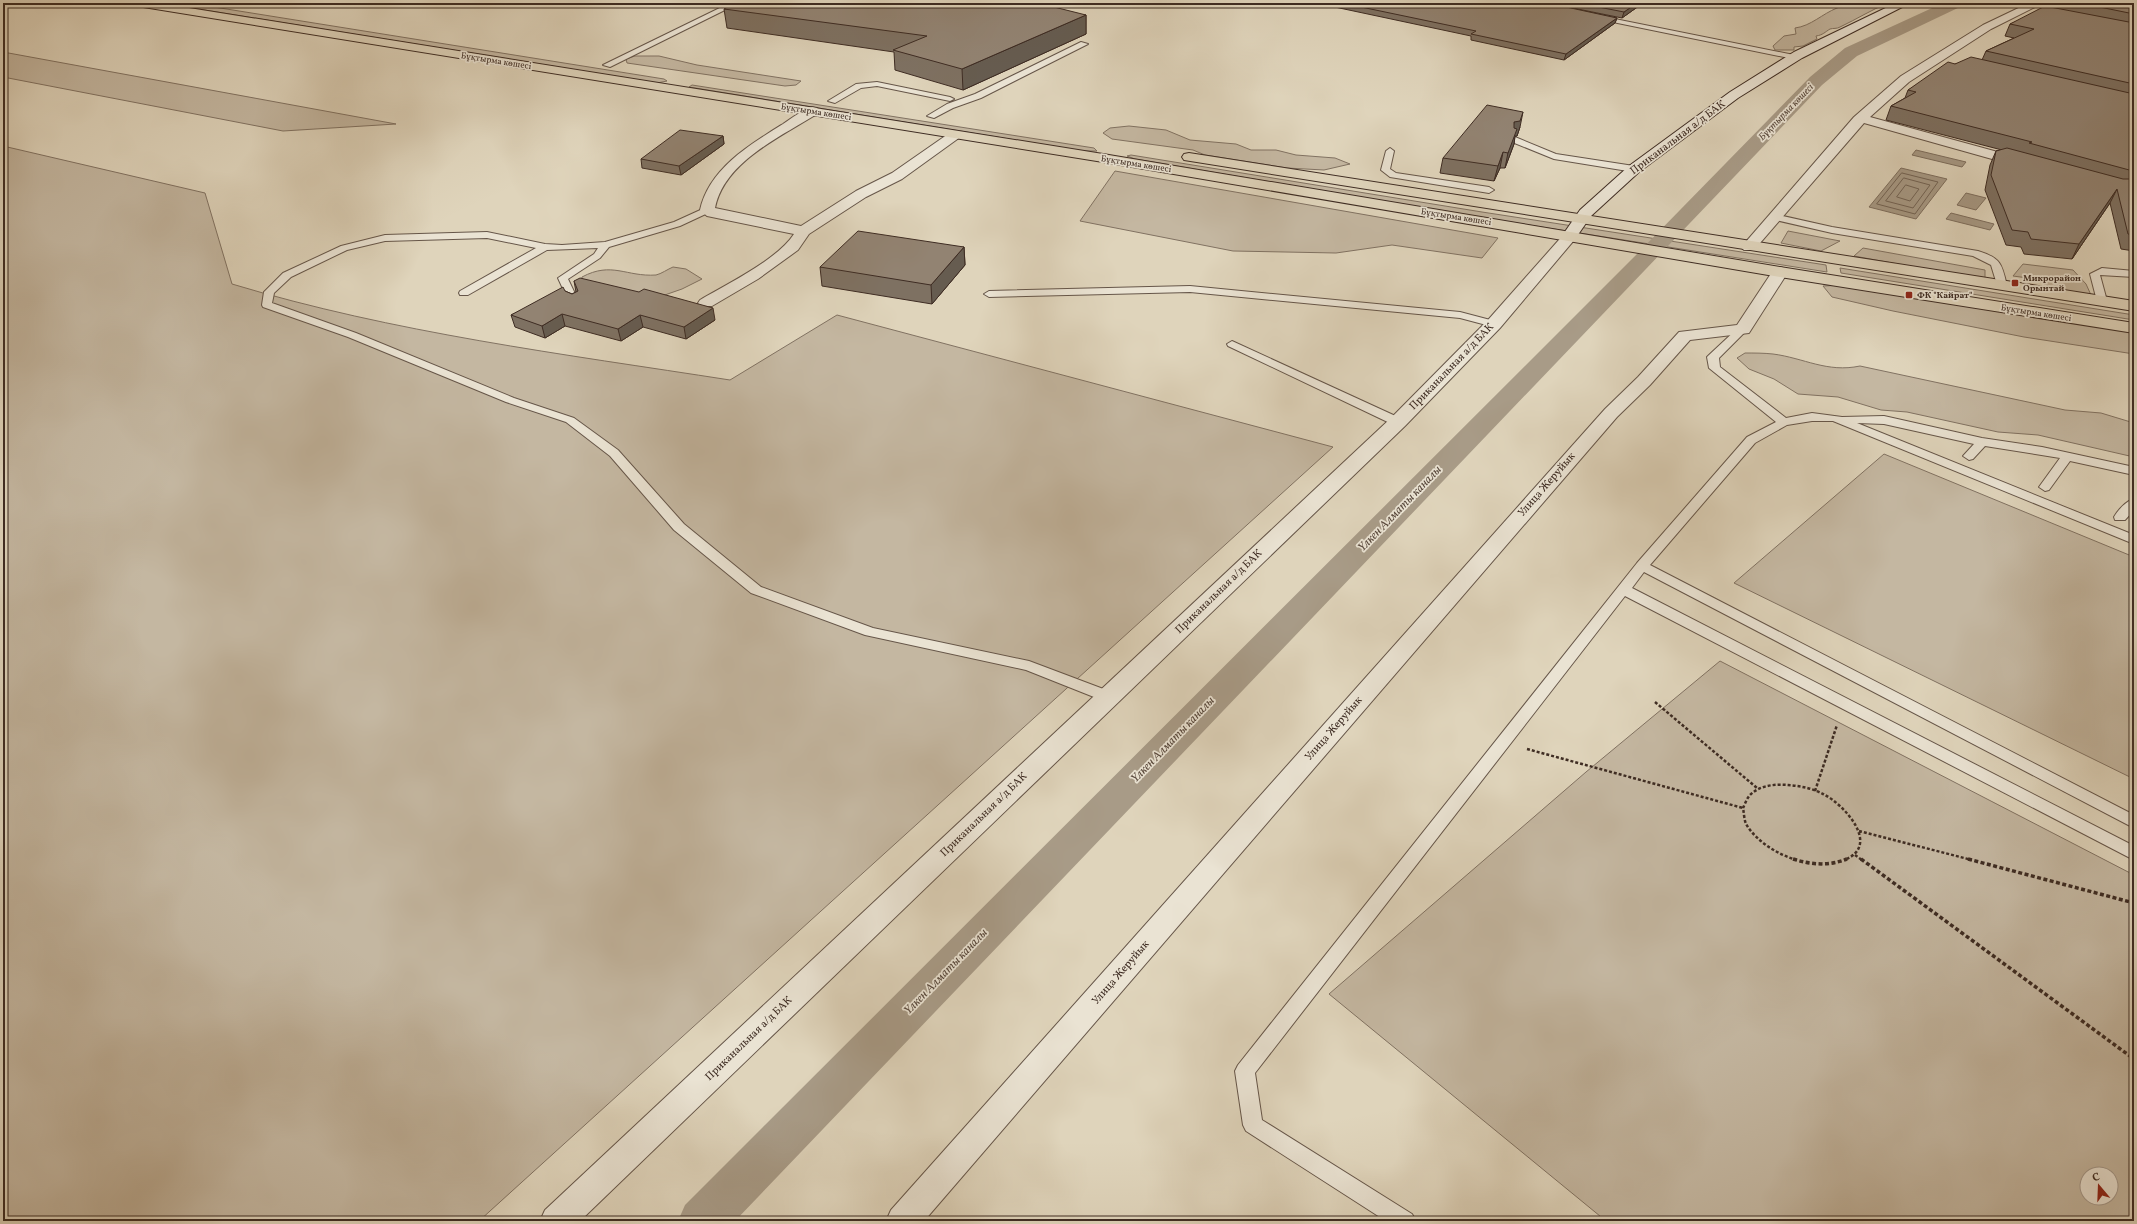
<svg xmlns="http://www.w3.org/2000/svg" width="2137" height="1224" viewBox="0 0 2137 1224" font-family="Vollkorn,serif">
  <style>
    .green { fill: #c4b7a1; stroke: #817262; fill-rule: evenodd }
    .water { fill: #a89b87; stroke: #7e6f5f }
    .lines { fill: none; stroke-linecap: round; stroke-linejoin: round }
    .shore { stroke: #736455; stroke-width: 1 }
    .canal { fill: #a89b87; fill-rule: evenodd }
    .service-casing { stroke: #665649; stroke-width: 2 }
    .minor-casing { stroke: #665649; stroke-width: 2 }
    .tertiary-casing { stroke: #665649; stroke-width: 2 }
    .secondary-casing { stroke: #3e2c23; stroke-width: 2 }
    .primary-casing { stroke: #3e2c23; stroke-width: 2 }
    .path-far2 { stroke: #3e2c23; stroke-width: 1.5; stroke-dasharray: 1.5 1; stroke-linecap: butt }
    .path-far1 { stroke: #3e2c23; stroke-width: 2.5; stroke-dasharray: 3 2; stroke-linecap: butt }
    .path { stroke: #3e2c23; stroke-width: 3.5; stroke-dasharray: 4 2.5; stroke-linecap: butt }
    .service { fill: #eae3d3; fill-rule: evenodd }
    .minor { fill: #eae3d3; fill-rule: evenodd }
    .tertiary { fill: #eae3d3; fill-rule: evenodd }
    .secondary { fill: #eae3d3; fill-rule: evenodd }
    .primary { fill: #dfd4bb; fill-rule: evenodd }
    .wall { fill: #7e7162; stroke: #3e2c23 }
    .shaded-wall { fill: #665c50; stroke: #3e2c23 }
    .building { fill: #928372; stroke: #3e2c23 }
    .poi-dot { fill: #8f2418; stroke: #eae3d3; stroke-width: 1.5 }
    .labels { text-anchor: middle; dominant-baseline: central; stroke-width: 3.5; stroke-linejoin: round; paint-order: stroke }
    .far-street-label { font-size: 9px; fill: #3e2c23; stroke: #eae3d3 }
    .far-poi-label { font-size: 9px; font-weight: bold; fill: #3e2c23; stroke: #eae3d3; text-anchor: start }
    .far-water-label { font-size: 10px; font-style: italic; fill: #58483c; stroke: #eae3d3 }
    .street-label { font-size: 11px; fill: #3e2c23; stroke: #eae3d3 }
    .water-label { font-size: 12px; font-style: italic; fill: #58483c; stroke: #eae3d3 }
  </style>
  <rect width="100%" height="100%" fill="#dfd4bb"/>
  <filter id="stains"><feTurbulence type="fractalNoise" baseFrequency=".005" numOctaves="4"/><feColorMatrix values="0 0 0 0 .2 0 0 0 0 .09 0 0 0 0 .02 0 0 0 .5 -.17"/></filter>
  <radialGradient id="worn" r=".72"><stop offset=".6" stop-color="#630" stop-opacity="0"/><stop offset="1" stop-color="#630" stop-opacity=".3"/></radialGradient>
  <!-- green -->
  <path class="green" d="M 161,3 L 189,3 L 664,79 L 667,81 L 657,83 Z
    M 1855,3 L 1888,3 C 1871,10 1857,19 1840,27 C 1837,29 1833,28 1830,29 C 1825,32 1823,35 1816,36 L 1817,39 L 1803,46 L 1794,47 L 1794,50 L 1775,50 L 1773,46 L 1784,36 L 1796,34 L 1795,28 C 1811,26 1822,14 1837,8 C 1843,5 1849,5 1855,3 Z
    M 3,52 L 396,124 L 283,131 L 3,77 Z
    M 635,56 L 659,56 L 697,65 L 801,81 L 796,85 L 785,86 L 627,63 L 626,59 Z
    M 692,85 L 1094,148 L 1097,151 L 1083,151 L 689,87 Z
    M 1129,126 L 1166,130 L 1190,140 L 1236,144 L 1251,150 L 1276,150 L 1296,155 L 1335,158 L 1350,164 L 1324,170 L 1287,168 L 1205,155 L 1193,150 L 1112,139 L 1103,133 L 1110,128 Z
    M 3,146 L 205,193 L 232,284 C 394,333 563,354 730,380 L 837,315 L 1333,447 L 479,1221 L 3,1221 Z
    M 1131,155 L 1482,212 L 1826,265 L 1827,272 L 1478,217 L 1135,159 L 1127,156 Z
    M 1115,171 L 1498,238 L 1482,258 L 1392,245 L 1336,253 L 1233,251 L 1080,221 Z
    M 1788,231 L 1840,241 L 1821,251 L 1781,243 Z
    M 1863,248 L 1985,270 L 1985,280 L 1854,256 Z
    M 2023,264 L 2073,270 L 2086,284 L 2091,295 L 2052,288 L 2035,279 L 2013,276 Z
    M 673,267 L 686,269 L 702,279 L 682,289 L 659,297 L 581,286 L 582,277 C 612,261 626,277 656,275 C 661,274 668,269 673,267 Z
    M 1840,268 L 2134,315 L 2134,320 L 1841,273 Z
    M 1846,285 L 2134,331 L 2134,354 L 2024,337 L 1893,311 L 1832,297 L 1823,286 Z
    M 1745,353 C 1754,353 1764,353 1773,354 C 1804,358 1827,373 1860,366 L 2065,410 L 2101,413 L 2134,423 L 2134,457 L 2038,435 L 1998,432 L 1907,412 L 1881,410 L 1838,397 L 1798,394 L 1774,379 L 1749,369 L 1737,358 Z
    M 1884,454 L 2134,557 L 2134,779 L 1734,583 Z
    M 1720,661 L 2134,875 L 2134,1221 L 1606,1221 L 1329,994 L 1586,772 ZM 2087,1174 L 2111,1174 L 2111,1198 L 2087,1198 Z"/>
  <!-- water -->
  <path class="water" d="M 1916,150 L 1966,162 L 1962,167 L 1912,155 Z
    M 1901,168 L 1947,179 L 1916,219 L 1869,207 Z
    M 1966,193 L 1986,198 L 1976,210 L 1957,205 Z
    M 1951,213 L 1994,224 L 1990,230 L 1946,219 Z"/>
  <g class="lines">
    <!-- shore -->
    <path class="shore" d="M 1902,173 L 1938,182 L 1915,214 L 1877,204 Z
      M 1904,178 L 1930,185 L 1913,208 L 1886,201 Z
      M 1906,185 L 1919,189 L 1910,201 L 1897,197 Z"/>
    <!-- canal -->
    <path class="canal" d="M 1943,3 L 1964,3 L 1962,6 L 1857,56 L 1822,85 L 735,1221 L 678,1221 L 685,1205 L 1636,255 L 1810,77 L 1845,48 Z"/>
    <defs>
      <path id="service" d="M 730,3 L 739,3 L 610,67 L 603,65 Z
        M 1595,15 L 1794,55 L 1798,57 L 1794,59 L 1598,19 L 1595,19 Z
        M 1081,42 L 1088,44 L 981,98 L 953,108 L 934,118 L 927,116 L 947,104 L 975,94 Z
        M 877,82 L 950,97 L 954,99 L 950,101 L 877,86 L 861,88 L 835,103 L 828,101 L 856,84 Z
        M 1515,137 L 1556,154 L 1634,166 L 1638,169 L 1634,172 L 1554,159 L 1512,142 L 1512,138 Z
        M 1390,148 L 1394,151 L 1390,169 L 1396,173 L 1489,187 L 1494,190 L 1489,193 L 1390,177 L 1381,170 L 1386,151 Z
        M 707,207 L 710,208 L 710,212 L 680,226 L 609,247 L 600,258 L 568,279 L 579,302 L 574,305 L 569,302 L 558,278 L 594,254 L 598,248 L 547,250 L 468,295 L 460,295 L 459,293 L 460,291 L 536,248 L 487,238 L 385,241 L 347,250 L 291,277 L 274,293 L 272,303 L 356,333 L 514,398 L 574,418 L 618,450 L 684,524 L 761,587 L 873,628 L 1029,661 L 1114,693 L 1116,697 L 1114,701 L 1109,702 L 1104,701 L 1026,670 L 865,635 L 751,593 L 674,530 L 610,456 L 566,422 L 506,402 L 348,337 L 263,307 L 262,305 L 264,292 L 283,273 L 341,246 L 385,235 L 487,232 L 545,244 L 562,245 L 605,242 L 674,222 Z
        M 1774,214 L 1832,227 L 1978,251 C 2001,258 2002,264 2007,286 L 2002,289 L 1998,288 L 1991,265 L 1973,256 L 1832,233 L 1771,219 L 1771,215 Z
        M 2102,268 L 2134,271 L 2134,277 L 2100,275 L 2107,301 L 2102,304 L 2097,301 L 2090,274 Z
        M 1190,286 L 1460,312 L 1498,322 L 1499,324 L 1494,327 L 1460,318 L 1190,292 L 989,297 L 984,294 L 989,291 Z
        M 1743,326 L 1748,329 L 1719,358 L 1720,367 L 1786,418 L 1812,413 L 1842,417 L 1884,416 L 1982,438 L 2042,447 L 2134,467 L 2134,475 L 2070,461 L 2049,490 L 2045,491 L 2039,487 L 2060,458 L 1985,446 L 1973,459 L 1969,460 L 1963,456 L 1974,444 L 1884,424 L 1857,423 L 2134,535 L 2134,544 L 1833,421 L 1812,421 L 1787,425 L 1755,443 L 1650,565 L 2134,815 L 2134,828 L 1644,572 L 1632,588 L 2134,846 L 2134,860 L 1625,596 L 1255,1073 L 1262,1120 L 1412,1214 L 1416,1221 L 1386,1221 L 1246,1131 L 1243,1125 L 1235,1071 L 1238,1065 L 1637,563 L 1747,437 L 1776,422 L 1709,368 L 1707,357 L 1709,355 L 1739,327 Z
        M 1232,341 L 1402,419 L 1404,422 L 1398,426 L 1394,425 L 1228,346 L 1227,344 Z
        M 2134,499 L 2134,510 L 2125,520 L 2115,520 L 2114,517 C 2118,510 2126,501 2134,499 Z"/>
      <path id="minor" d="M 2029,3 L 2043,3 L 1991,29 L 1909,82 L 1870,117 L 2027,160 L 2029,163 L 2027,166 L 2017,166 L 1864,123 L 1754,250 L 1744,250 L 1741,247 L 1744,244 L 1854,117 L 1901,76 L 1983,25 Z
        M 812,107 L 817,108 L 818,111 L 817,114 C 780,137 724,162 715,208 L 801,226 L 856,191 L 892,173 L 951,132 L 961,132 L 963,135 L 902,179 L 866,197 L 809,234 L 798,250 L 758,279 L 712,306 L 700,306 L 698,303 L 700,300 C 727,284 777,260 794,234 L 707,216 L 700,210 C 709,169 749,145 783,124 C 792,118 802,110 812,107 Z
        M 1780,267 L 1786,269 L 1788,272 L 1749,333 L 1690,340 L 1650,385 L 1617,417 L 924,1221 L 886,1221 L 891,1210 L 1605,409 L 1638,377 L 1679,332 L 1737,325 L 1774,269 Z"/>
      <path id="tertiary" d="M 1570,231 L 1575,233 L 1578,236 L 1575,239 L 1500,328 L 1405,426 L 580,1221 L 540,1221 L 545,1210 L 1391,418 L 1488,320 L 1565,233 Z"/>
      <path id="secondary" d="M 1896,3 L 1910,3 L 1802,58 L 1738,98 L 1639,172 L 1591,216 L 1575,239 L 1565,239 L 1562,236 L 1580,210 L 1629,166 L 1730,92 L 1794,52 Z"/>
      <path id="primary" d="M 132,3 L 158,3 L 1103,154 L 1780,267 L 2134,323 L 2134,333 L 1780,277 L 1103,162 L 137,6 Z
        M 1189,153 L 2134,301 L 2134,311 L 1184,160 L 1182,157 L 1184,154 Z"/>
    </defs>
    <!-- service casing -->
    <use href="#service" class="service-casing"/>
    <!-- minor casing -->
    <use href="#minor" class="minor-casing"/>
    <!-- tertiary casing -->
    <use href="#tertiary" class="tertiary-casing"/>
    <!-- secondary casing -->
    <use href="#secondary" class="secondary-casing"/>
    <!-- primary casing -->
    <use href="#primary" class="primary-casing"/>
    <!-- path-far2 -->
    <path class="path-far2" d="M 98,3 L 118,6"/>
    <!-- path-far1 -->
    <path class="path-far1" d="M 1655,702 L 1757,788
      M 1527,749 L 1743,808
      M 1815,791 L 1837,725
      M 1859,831 L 1972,860
      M 1855,855 L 1862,860
      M 1797,860 C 1778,855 1756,841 1746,824 C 1744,819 1744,813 1743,808 C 1745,804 1747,798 1750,795 C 1760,785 1775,784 1788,785 C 1800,786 1812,788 1823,794 C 1844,804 1882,846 1844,860"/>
    <!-- path -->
    <path class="path" d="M 1793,859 C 1812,865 1829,866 1847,859
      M 1861,859 L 2134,1059
      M 1968,859 L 2134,903"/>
    <!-- service -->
    <use href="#service" class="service"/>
    <!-- minor -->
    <use href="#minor" class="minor"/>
    <!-- tertiary -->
    <use href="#tertiary" class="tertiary"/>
    <!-- secondary -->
    <use href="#secondary" class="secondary"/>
    <!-- primary -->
    <use href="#primary" class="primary"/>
  </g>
  <!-- wall -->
  <path class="wall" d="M 1316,3 L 1643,3 L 1622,18 L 1558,5 L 1557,5 L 1617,18 L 1615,23 L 1564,60 L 1471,40 L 1471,36 Z
    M 2056,3 L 2134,3 L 2134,251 L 2121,249 L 2110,203 L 2072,259 L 2024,254 L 2021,247 L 2006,245 L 1985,190 L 1990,165 L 1996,151 L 2002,150 L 1886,120 L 1891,106 L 1905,98 L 1908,90 L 1955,64 L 1982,60 L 1986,51 L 2014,38 L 2005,36 L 2010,24 L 2054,7 Z
    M 724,9 L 1086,15 L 1086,34 L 963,90 L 895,70 L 894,52 L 727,28 Z
    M 1520,127 L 1517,136 L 1515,136 L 1514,144 L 1505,168 L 1500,168 L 1494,181 L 1440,173 L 1443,158 Z
    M 723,136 L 724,144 L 681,175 L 642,168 L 641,159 Z
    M 964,247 L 965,265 L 932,304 L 822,286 L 820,267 Z
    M 574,281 L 715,320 L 686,339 L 643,327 L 621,341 L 565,326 L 545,338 L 515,327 L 511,315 L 565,291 L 572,294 L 576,292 Z"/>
  <!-- shaded-wall -->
  <path class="shaded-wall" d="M 1637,3 L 1643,3 L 1622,18 L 1624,12 Z
    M 1086,15 L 1086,34 L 963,90 L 962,69 Z
    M 1617,18 L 1615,23 L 1564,60 L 1566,54 Z
    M 1523,112 L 1520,127 L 1517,136 L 1515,136 L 1514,144 L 1505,168 L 1514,122 Z
    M 723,136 L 724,144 L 681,175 L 679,166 Z
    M 1503,152 L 1500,168 L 1494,181 L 1498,166 Z
    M 2117,189 L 2110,203 L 2072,259 L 2079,244 Z
    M 964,247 L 965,265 L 932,304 L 931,285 Z
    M 713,308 L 715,320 L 686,339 L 684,327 Z
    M 562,314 L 565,326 L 545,338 L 542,326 Z
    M 640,315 L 643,327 L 621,341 L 618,329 Z"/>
  <!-- building -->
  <path class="building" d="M 735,3 L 1038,3 L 1086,15 L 962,69 L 893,50 L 927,36 L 724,9 Z
    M 1342,3 L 1557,3 L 1557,5 L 1617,18 L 1566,54 L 1471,34 L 1476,31 Z
    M 1578,3 L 1637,3 L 1624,12 Z
    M 2080,3 L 2134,3 L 2134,14 Z
    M 2045,6 L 2134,23 L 2134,84 L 1986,51 L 2034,29 L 2010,24 Z
    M 1971,57 L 2134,94 L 2134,172 L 2133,171 L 2029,143 L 2032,142 L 1891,106 L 1916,92 L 1908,90 L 1948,62 L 1955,64 Z
    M 1487,105 L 1523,112 L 1520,121 L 1514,122 L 1514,128 L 1517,129 L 1508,153 L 1503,152 L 1498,166 L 1443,158 Z
    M 680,130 L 723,136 L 679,166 L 641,159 Z
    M 2007,148 L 2123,179 L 2133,179 L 2134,178 L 2134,235 L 2128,234 L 2117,189 L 2079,244 L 2031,239 L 2028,232 L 2012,230 L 1991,175 L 1996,151 Z
    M 858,231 L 964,247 L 931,285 L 820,267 Z
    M 580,278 L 639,292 L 644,289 L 713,308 L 684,327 L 640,315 L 618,329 L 562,314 L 542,326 L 511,315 L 563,287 L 565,291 L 572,294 L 578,291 L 574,281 Z"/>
  <!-- markers -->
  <g class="poi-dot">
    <rect x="2011" y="279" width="8" height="8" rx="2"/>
    <rect x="1905" y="291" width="8" height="8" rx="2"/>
  </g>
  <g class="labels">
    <!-- far-street labels -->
    <g class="far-street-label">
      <text transform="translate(496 61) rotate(9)">Бұқтырма көшесі</text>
      <text transform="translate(816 112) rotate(9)">Бұқтырма көшесі</text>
      <text transform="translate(1136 164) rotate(9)">Бұқтырма көшесі</text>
      <text transform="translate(1456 217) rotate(9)">Бұқтырма көшесі</text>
      <text transform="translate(2036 313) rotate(9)">Бұқтырма көшесі</text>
    </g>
    <!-- far-poi labels -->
    <g class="far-poi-label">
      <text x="2023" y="278">Микрорайон<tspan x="2023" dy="10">Орынтай</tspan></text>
      <text x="1917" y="295">ФК "Кайрат"</text>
    </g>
    <!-- far-water labels -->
    <g class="far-water-label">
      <text transform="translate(1786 112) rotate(-46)">Бұқтырма көшесі</text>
    </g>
    <!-- street labels -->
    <g class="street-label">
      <text transform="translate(1678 138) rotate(-37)">Приканальная а/д БАК</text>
      <text transform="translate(1452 367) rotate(-46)">Приканальная а/д БАК</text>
      <text transform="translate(1547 485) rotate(-49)">Улица Жеруйык</text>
      <text transform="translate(1219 592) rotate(-44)">Приканальная а/д БАК</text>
      <text transform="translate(1334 729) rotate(-49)">Улица Жеруйык</text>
      <text transform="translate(984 815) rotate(-44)">Приканальная а/д БАК</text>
      <text transform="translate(1121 973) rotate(-49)">Улица Жеруйык</text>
      <text transform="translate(749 1039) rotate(-44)">Приканальная а/д БАК</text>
    </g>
    <!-- water labels -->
    <g class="water-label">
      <text transform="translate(1400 509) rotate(-46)">Үлкен Алматы каналы</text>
      <text transform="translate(1173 740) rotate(-46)">Үлкен Алматы каналы</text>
      <text transform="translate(946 972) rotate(-46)">Үлкен Алматы каналы</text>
    </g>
  </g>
  <!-- margin -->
  <rect width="2137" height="1224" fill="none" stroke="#dfd4bb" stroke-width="16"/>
  <rect x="4" y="4" width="2129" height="1216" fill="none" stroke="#3e2c23" stroke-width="2"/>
  <rect x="8" y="8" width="2121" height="1208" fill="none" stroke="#3e2c23"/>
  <!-- north arrow -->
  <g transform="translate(2099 1186) rotate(341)"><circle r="19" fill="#eae3d3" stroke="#a59a8d"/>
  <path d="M0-3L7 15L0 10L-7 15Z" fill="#8f2418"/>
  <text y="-6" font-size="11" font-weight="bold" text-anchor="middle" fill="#3e2c23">С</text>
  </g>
  <rect width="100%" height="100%" filter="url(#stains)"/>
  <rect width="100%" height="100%" fill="url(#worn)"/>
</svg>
